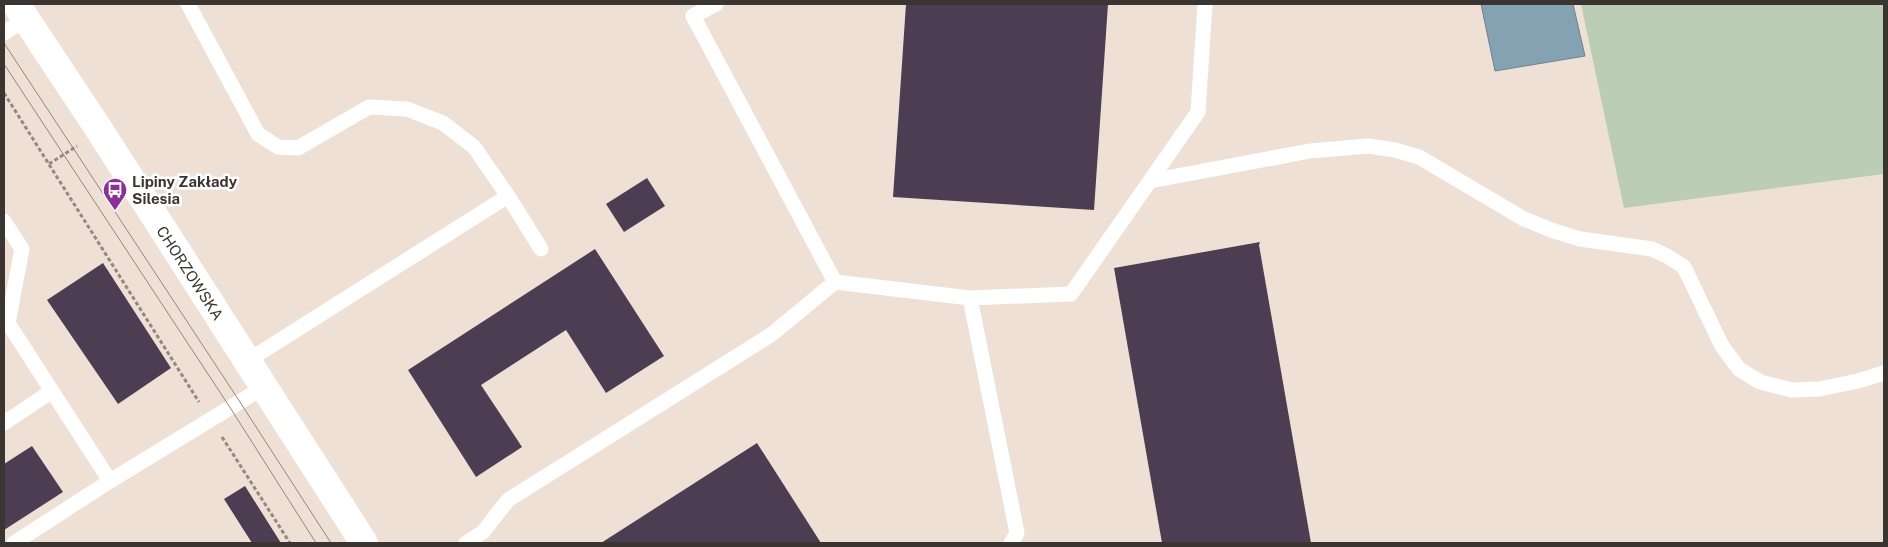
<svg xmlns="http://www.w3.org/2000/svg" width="1888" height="547" viewBox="0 0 1888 547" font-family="'Public Sans',sans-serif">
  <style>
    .green { fill: #bbcdb4 }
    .water { fill: #85a2b3; stroke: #6f818c }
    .building { fill: #4c3d53 }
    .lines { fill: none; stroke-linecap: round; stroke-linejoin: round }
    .path { stroke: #938981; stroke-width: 3; stroke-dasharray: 4 2.5; stroke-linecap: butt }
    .service { stroke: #fff; stroke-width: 15 }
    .tertiary { stroke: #fff; stroke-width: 28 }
    .tram { stroke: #90857e; stroke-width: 1 }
    .labels { text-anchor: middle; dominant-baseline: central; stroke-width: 5; stroke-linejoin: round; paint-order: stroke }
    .poi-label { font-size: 15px; font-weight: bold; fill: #3b3531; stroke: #fff; text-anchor: start }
    .street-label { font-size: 15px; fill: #3b3531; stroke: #fff }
  </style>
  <rect width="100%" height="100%" fill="#efe0d5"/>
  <!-- green -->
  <path class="green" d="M 1581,4 L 1884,4 L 1884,174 L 1624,208 Z"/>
  <!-- water -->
  <path class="water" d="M 1481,4 L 1573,4 L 1585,56 L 1495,71 Z"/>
  <!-- building -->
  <path class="building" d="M 906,4 L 1108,4 L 1094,210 L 893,197 Z
    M 647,178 L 665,206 L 624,232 L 606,204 Z
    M 1260,242 L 1259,245 L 1311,543 L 1162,543 L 1114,268 Z
    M 595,249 L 664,356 L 606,393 L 566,330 L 481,385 L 522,447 L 476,477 L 408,370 Z
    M 103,263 L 171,368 L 118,404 L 47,300 Z
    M 757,443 L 821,543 L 601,543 Z
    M 32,446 L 63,492 L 4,530 L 4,464 Z
    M 245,486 L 281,543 L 252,543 L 224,499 Z"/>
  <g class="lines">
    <!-- path -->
    <path class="path" d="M 4,93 L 199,402
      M 49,164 L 77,146
      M 222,437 L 290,543"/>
    <!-- service -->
    <path class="service" d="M 188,4 L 258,134 L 278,147 L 298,148 L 369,107 L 407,109 L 443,123 L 474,147 L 508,196 L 541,249
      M 716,4 L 693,16 L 835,282
      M 4,33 L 25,19
      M 1150,181 L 1310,151 L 1368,146 L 1395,150 L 1419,157 L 1524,219 L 1551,230 L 1580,239 L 1652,249 L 1667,256 L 1684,267 L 1722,346 L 1739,369 L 1760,382 L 1792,390 L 1819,389 L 1858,381 L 1884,373
      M 4,221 L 22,249 L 8,323 L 110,481
      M 970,298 L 1017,533 L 1011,543
      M 247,361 L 508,196
      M 4,423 L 52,391
      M 14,543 L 110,481 L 264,387
      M 466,543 L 483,532 L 508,500 L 772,334 L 835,282 L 970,298 L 1071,294 L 1198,112 L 1205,4"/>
    <!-- tertiary -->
    <path class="tertiary" d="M 16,4 L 100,131 L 364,543"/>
    <!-- tram -->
    <path class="tram" d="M 4,43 L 240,402 L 331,543
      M 4,64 L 231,409 L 316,543"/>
  </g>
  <!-- icons -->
  <defs>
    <symbol id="bus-pin" viewBox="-11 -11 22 30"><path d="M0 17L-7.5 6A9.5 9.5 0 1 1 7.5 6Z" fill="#8e2e97" stroke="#fff"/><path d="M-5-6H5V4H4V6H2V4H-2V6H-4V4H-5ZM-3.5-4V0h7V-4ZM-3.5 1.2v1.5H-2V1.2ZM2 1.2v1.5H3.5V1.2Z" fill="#fff"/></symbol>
  </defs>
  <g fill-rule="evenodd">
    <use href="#bus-pin" x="101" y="176" width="28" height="38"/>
  </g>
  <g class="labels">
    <!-- poi labels -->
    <g class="poi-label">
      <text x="132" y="181">Lipiny Zakłady<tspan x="132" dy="17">Silesia</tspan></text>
    </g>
    <!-- street labels -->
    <g class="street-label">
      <text transform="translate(190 273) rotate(57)">CHORZOWSKA</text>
    </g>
  </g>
  <!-- border -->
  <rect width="1888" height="547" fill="none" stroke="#3b3531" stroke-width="10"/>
</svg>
